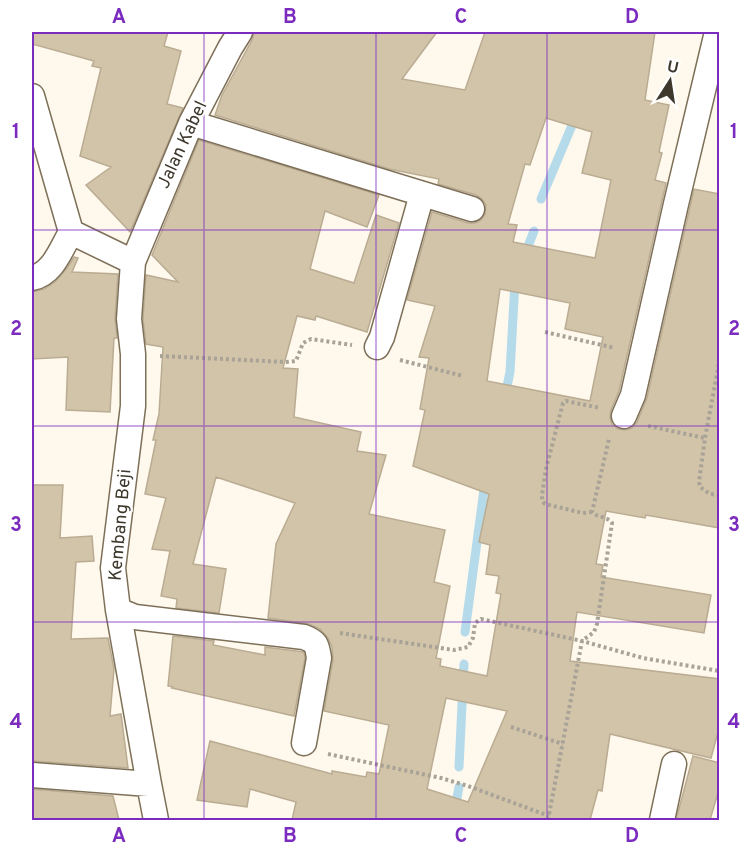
<svg xmlns="http://www.w3.org/2000/svg" width="751" height="852" viewBox="0 0 751 852" font-family="Overpass,sans-serif">
  <style>
    .lines { fill: none; stroke-linecap: round; stroke-linejoin: round }
    .stream { stroke: #b5daea; stroke-width: 9 }
    .building { fill: #d2c4a9; stroke: #baac92; stroke-width: 1.5; fill-rule: evenodd }
    .minor-casing { stroke: #7e7058; stroke-width: 27 }
    .path { stroke: #a8a297; stroke-width: 4; stroke-dasharray: 3 3; stroke-linecap: butt }
    .minor { stroke: #fff; stroke-width: 24 }
    .grid { fill: none; stroke: #7b2cbf; stroke-width: 1.5; stroke-opacity: 0.55 }
    .labels { text-anchor: middle; dominant-baseline: central; stroke-width: 4.5; stroke-linejoin: round; paint-order: stroke }
    .street-label { font-size: 18px; fill: #3d372c; stroke: #fff }
    .neatline { fill: none; stroke: #7b2cbf; stroke-width: 2 }
    .grid-label { font-size: 20px; text-anchor: middle; font-weight: bold; fill: #7b2cbf }
  </style>
  <rect width="100%" height="100%" fill="#fef8ed"/>
  <g class="lines">
    <!-- stream -->
    <path class="stream" d="M 541,199 L 576,116
      M 525,254 L 534,231
      M 505,396 L 510,372 L 515,281
      M 465,632 L 485,482
      M 459,767 L 464,664
      M 453,820 L 459,787"/>
  </g>
  <!-- building -->
  <path class="building" d="M 32,32 L 168,32 L 164,46 L 181,51 L 167,104 L 183,108 L 130,232 L 86,185 L 111,167 L 80,156 L 101,68 L 92,66 L 94,61 L 32,44 Z
    M 254,32 L 437,32 L 402,79 L 465,90 L 485,32 L 655,32 L 645,100 L 669,105 L 659,152 L 662,153 L 655,180 L 666,183 L 619,391 L 611,410 L 610,418 L 612,424 L 618,429 L 625,430 L 632,428 L 637,422 L 647,398 L 694,189 L 720,194 L 720,528 L 646,515 L 645,518 L 606,511 L 596,564 L 603,565 L 601,577 L 711,595 L 704,633 L 577,612 L 570,661 L 720,679 L 720,725 L 711,758 L 610,734 L 602,791 L 598,790 L 590,820 L 292,820 L 296,802 L 250,789 L 247,807 L 197,800 L 210,741 L 332,774 L 332,771 L 366,777 L 367,772 L 379,774 L 389,725 L 324,711 L 333,660 L 332,647 L 328,638 L 320,629 L 309,624 L 268,618 L 276,544 L 295,503 L 216,477 L 193,564 L 226,569 L 219,613 L 176,608 L 177,599 L 161,596 L 170,551 L 152,549 L 166,498 L 145,494 L 156,440 L 153,440 L 159,414 L 163,347 L 146,344 L 143,319 L 146,275 L 178,282 L 152,255 L 199,140 L 379,195 L 367,227 L 325,211 L 310,269 L 354,283 L 376,215 L 399,223 L 367,332 L 316,316 L 315,320 L 297,316 L 283,368 L 298,369 L 294,417 L 361,432 L 357,451 L 386,455 L 369,514 L 445,530 L 434,582 L 450,586 L 436,658 L 441,659 L 440,666 L 487,676 L 501,594 L 496,593 L 499,576 L 486,574 L 490,545 L 479,542 L 489,494 L 413,466 L 425,410 L 420,409 L 429,358 L 419,357 L 435,306 L 407,300 L 432,212 L 468,223 L 475,223 L 481,220 L 485,214 L 486,205 L 482,199 L 476,195 L 438,184 L 439,179 L 389,169 L 215,115 L 222,95 L 252,40 ZM 546,118 L 592,132 L 582,173 L 611,180 L 595,258 L 513,242 L 517,225 L 508,224 L 525,164 L 530,165 ZM 500,289 L 570,303 L 565,329 L 603,337 L 590,401 L 487,381 ZM 446,698 L 507,711 L 468,802 L 427,789 Z
    M 74,257 L 78,258 L 72,272 L 118,274 L 115,318 L 117,338 L 114,338 L 110,412 L 66,410 L 68,357 L 32,359 L 32,292 L 44,289 L 55,282 L 67,268 Z
    M 32,485 L 63,485 L 60,538 L 92,536 L 94,561 L 76,562 L 71,639 L 108,638 L 114,669 L 110,716 L 121,714 L 128,768 L 32,761 Z
    M 173,636 L 214,641 L 213,645 L 265,655 L 265,647 L 304,652 L 305,658 L 294,716 L 172,688 L 173,687 L 168,686 Z
    M 693,756 L 720,763 L 720,786 L 710,820 L 676,820 Z
    M 32,789 L 113,796 L 119,820 L 32,820 Z"/>
  <g class="lines">
    <defs>
      <path id="minor" d="M 32,96 L 71,232 L 133,262
        M 191,123 L 472,209
        M 32,278 C 53,274 61,249 71,232
        M 377,347 L 382,337 L 422,194
        M 624,416 L 633,395 L 676,204 L 717,32
        M 118,610 L 135,617 L 304,637 C 317,642 317,645 319,658 L 304,743
        M 32,775 L 149,784
        M 156,820 L 149,784 L 118,610 L 113,568 L 133,406 L 133,354 L 129,319 L 133,262 L 191,123 L 230,48 L 240,32
        M 662,820 L 674,764"/>
    </defs>
    <!-- minor casing -->
    <use href="#minor" class="minor-casing"/>
    <!-- path -->
    <path class="path" d="M 545,332 L 615,348
      M 160,356 L 286,362 L 296,361 L 303,343 L 311,339 L 352,345
      M 720,358 L 705,438 L 699,482 L 700,487 L 710,494 L 720,495
      M 400,360 L 463,376
      M 648,426 L 705,438
      M 592,512 L 583,513 L 545,504 L 542,501 L 542,495 L 546,469 L 563,403 L 566,401 L 600,408
      M 340,633 L 454,650 L 468,647 L 473,638 L 475,623 L 481,619 L 582,641 L 643,658 L 720,671
      M 511,727 L 563,744
      M 328,754 L 441,778 L 468,786 L 549,816
      M 548,820 L 582,641 L 594,632 L 597,624 L 612,523 C 607,516 598,518 592,512 L 609,439"/>
    <!-- minor -->
    <use href="#minor" class="minor"/>
  </g>
  <!-- grid -->
  <path class="grid" d="M 204,32 L 204,820M 376,32 L 376,820M 547,32 L 547,820M 32,230 L 720,230M 32,426 L 720,426M 32,622 L 720,622"/>
  <g class="labels">
    <!-- street labels -->
    <g class="street-label">
      <text transform="translate(183 145) rotate(-65)">Jalan Kabel</text>
      <text transform="translate(121 525) rotate(-85)">Kembang Beji</text>
    </g>
  </g>
  <!-- border -->
  <rect width="751" height="852" fill="none" stroke="#ffffff" stroke-width="66"/>
  <!-- north arrow -->
  <g transform="translate(670 81) rotate(12)" stroke="#ffffff" stroke-width="4.5" paint-order="stroke">
  <path d="M0-4.5L10 22L0 15L-10 22Z" fill="#3d372c"/>
  <text y="-9" font-size="16" font-weight="bold" text-anchor="middle" fill="#3d372c">U</text>
  </g>
  <rect x="33" y="33" width="685" height="786" class="neatline"/>
  <g class="grid-label">
    <text x="119" y="23">A</text>
    <text x="290" y="23">B</text>
    <text x="461" y="23">C</text>
    <text x="632" y="23">D</text>
    <text x="16" y="138">1</text>
    <text x="734" y="138">1</text>
    <text x="16" y="335">2</text>
    <text x="734" y="335">2</text>
    <text x="16" y="531">3</text>
    <text x="734" y="531">3</text>
    <text x="16" y="728">4</text>
    <text x="734" y="728">4</text>
    <text x="119" y="842">A</text>
    <text x="290" y="842">B</text>
    <text x="461" y="842">C</text>
    <text x="632" y="842">D</text>
  </g>
</svg>
